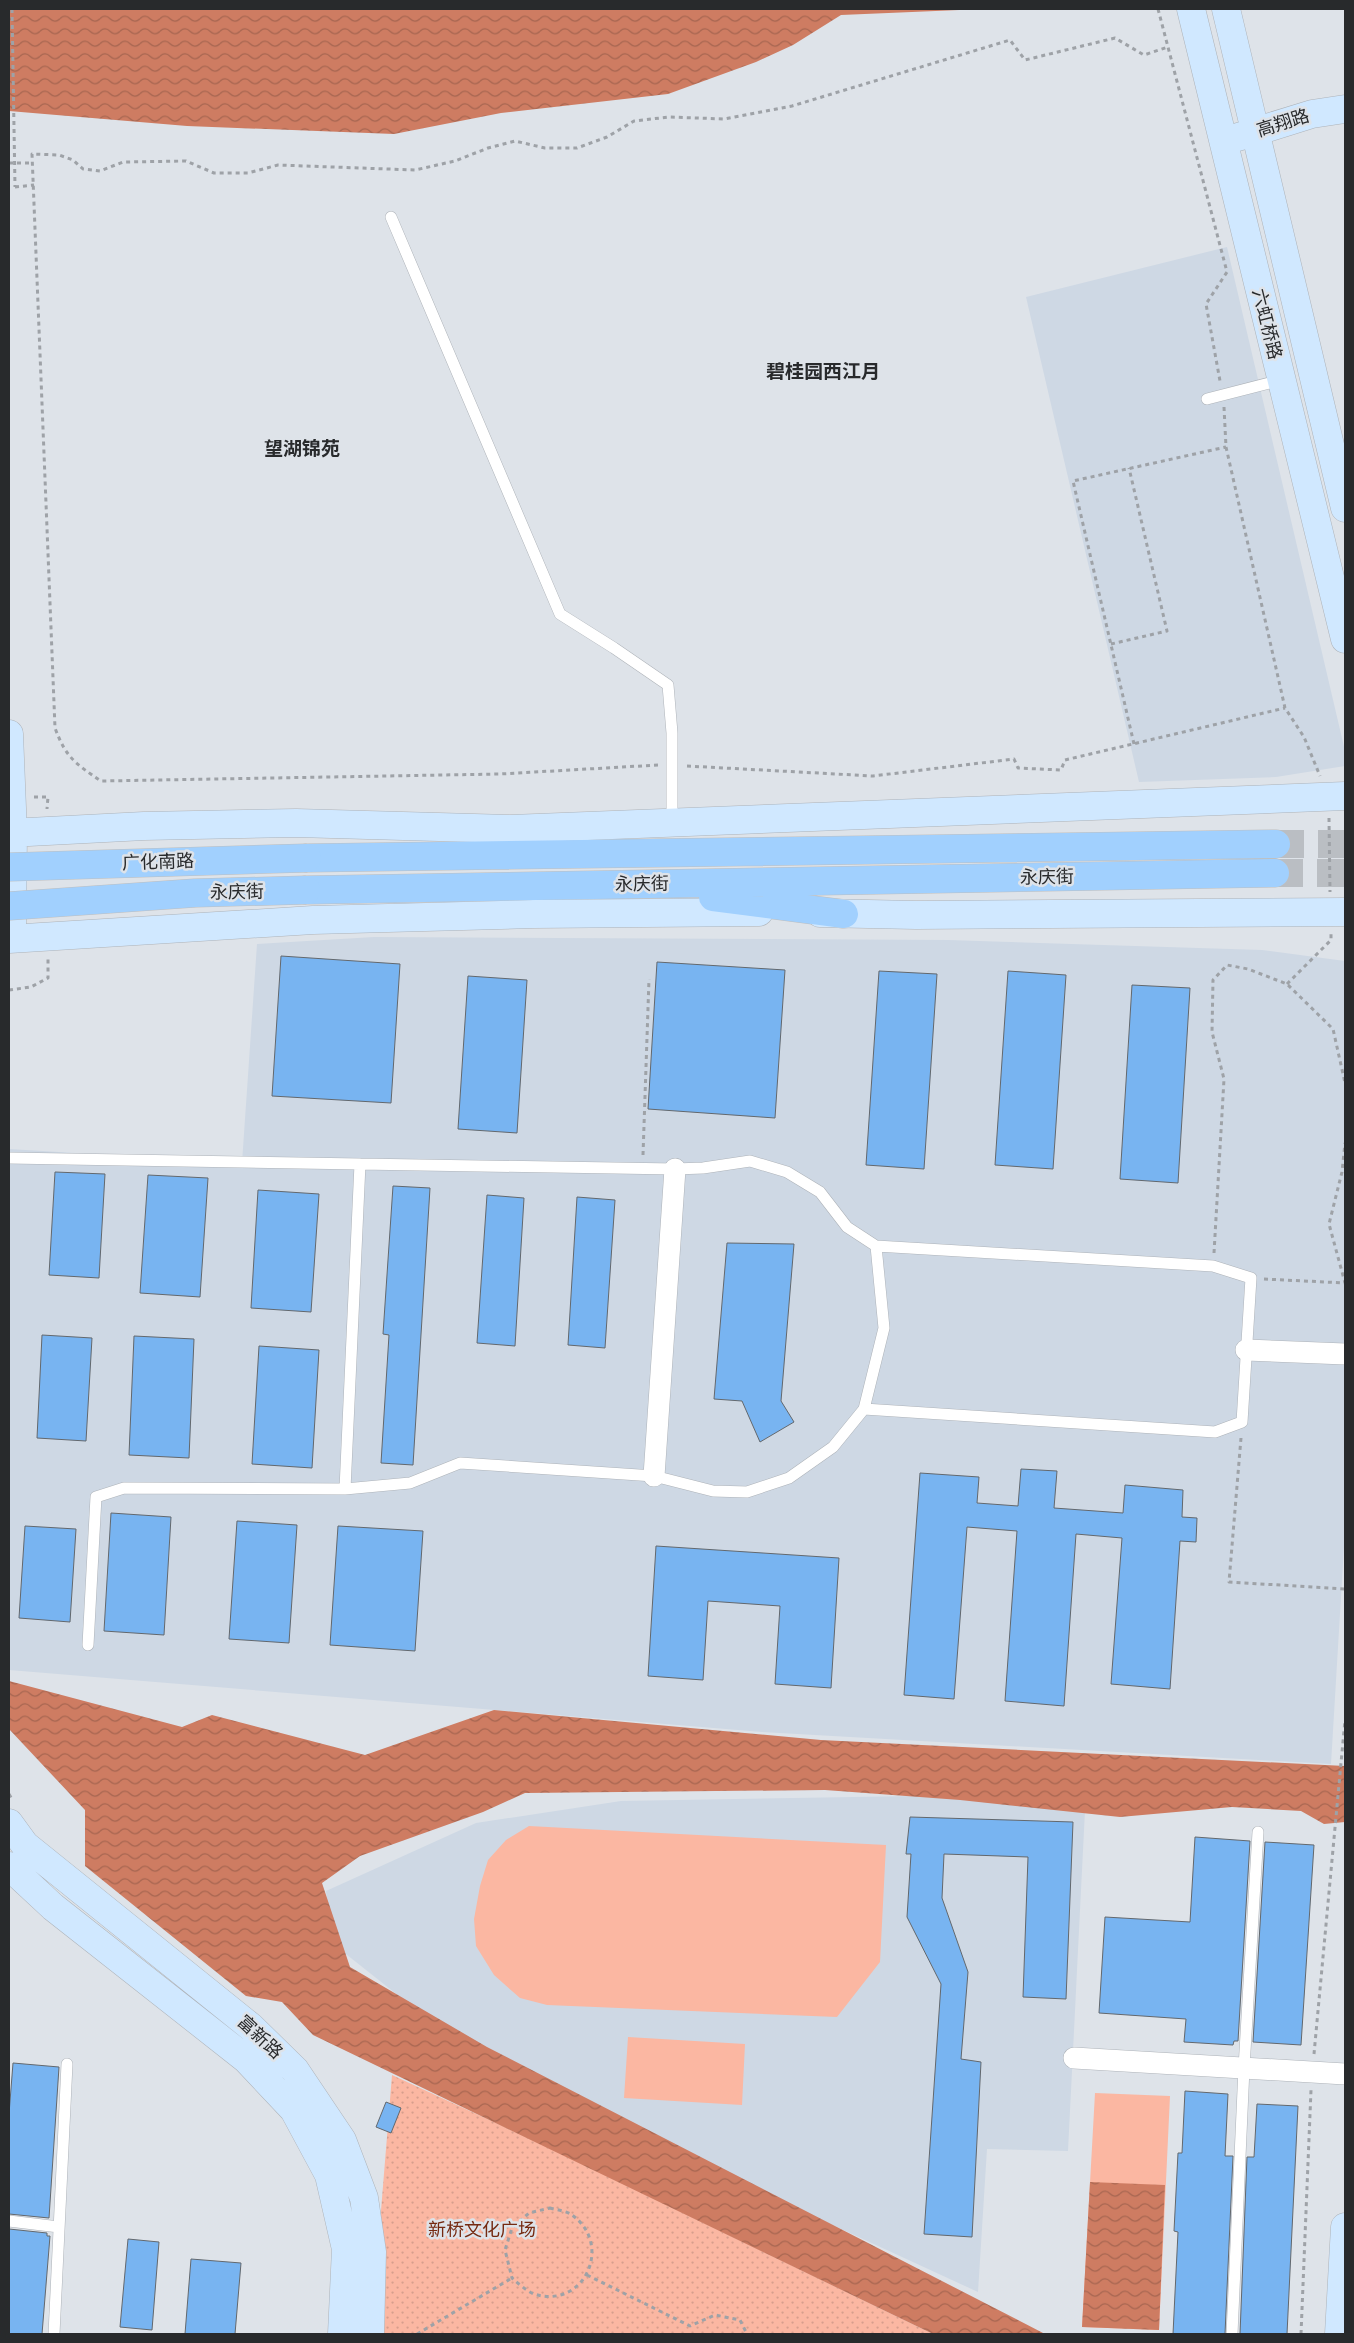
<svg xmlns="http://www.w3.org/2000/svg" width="1354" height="2343" viewBox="0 0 1354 2343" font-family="Helvetica,'Noto Sans SC',sans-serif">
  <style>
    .built { fill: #ced8e4 }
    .grass { fill: #fbb7a2 }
    .park { fill: url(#park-dots) }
    .water { fill: url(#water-waves) }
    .building { fill: #78b4f1; stroke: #63686d }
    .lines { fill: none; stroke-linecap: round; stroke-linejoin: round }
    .primary-tunnel { stroke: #babec3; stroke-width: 28; stroke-dasharray: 28 14; stroke-linecap: butt }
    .lane-casing { stroke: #aeb3b9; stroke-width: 12 }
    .street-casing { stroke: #aeb3b9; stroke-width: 22 }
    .secondary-casing { stroke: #aeb3b9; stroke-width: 29 }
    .primary-casing { stroke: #bebfc0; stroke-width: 29 }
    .path { stroke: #9ea2a7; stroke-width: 3; stroke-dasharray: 4 4; stroke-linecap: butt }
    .lane { stroke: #fff; stroke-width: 11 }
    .street { stroke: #fff; stroke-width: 21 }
    .secondary { stroke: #d0e8ff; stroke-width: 28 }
    .primary { stroke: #a1d0fe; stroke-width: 28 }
    .primary-bridge-casing { stroke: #bebfc0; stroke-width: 29; stroke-linecap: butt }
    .path-bridge { stroke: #9ea2a7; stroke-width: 3; stroke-dasharray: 4 4; stroke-linecap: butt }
    .primary-bridge { stroke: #a1d0fe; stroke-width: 28 }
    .labels { text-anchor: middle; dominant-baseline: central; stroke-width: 5; stroke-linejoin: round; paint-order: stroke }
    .street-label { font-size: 18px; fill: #282a2c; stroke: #dee3e9 }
    .park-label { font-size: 18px; fill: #752a11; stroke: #dee3e9 }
    .neighbourhood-label { font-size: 19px; font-weight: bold; fill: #282a2c; stroke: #dee3e9 }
  </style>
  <defs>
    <pattern id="park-dots" width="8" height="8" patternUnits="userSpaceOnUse" patternTransform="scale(1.25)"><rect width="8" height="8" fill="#fbb7a2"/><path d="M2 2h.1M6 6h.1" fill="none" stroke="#d79e8c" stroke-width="1.8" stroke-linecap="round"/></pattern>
    <pattern id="water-waves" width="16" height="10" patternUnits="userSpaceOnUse" patternTransform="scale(1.25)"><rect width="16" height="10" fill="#ce7c62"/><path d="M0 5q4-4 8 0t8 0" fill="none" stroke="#a76651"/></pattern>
  </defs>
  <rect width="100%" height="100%" fill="#dee3e9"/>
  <!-- built -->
  <path class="built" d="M 1227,247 L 1345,751 L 1345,766 L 1276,777 L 1139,782 L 1026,297 Z
    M 374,937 L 948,940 L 1262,950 L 1345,961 L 1345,1530 L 1331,1764 L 762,1732 L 9,1670 L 9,1149 L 242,1163 L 257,944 Z
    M 915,1796 L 1085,1810 L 1068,2151 L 987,2149 L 978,2292 L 724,2175 L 414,2008 L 332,1943 L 326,1891 L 476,1823 L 621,1801 Z"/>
  <!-- grass -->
  <path class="grass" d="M 529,1826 L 886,1845 L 880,1962 L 837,2017 L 547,2005 L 520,1998 L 494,1975 L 476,1946 L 474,1919 L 480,1886 L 488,1860 L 506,1840 Z
    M 628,2037 L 745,2044 L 742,2105 L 624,2098 Z
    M 1095,2093 L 1170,2096 L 1159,2330 L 1082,2327 Z"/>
  <!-- park -->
  <path class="park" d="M 392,2075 L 539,2143 L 933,2334 L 371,2334 Z"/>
  <!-- water -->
  <path class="water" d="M 9,9 L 983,9 L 841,15 L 793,45 L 756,62 L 668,94 L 501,113 L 394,134 L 187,126 L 9,111 Z
    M 9,1681 L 182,1727 L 212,1715 L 365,1755 L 494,1710 L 821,1740 L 1345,1766 L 1345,1822 L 1324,1824 L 1301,1811 L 1232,1807 L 1120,1817 L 960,1800 L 825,1790 L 525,1793 L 483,1812 L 360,1856 L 322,1883 L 350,1967 L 487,2047 L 1045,2334 L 933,2334 L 313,2035 L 282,2002 L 246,1996 L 85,1866 L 85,1810 L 9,1729 Z
    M 1090,2182 L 1165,2185 L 1159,2330 L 1082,2327 Z"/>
  <!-- building -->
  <path class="building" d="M 281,956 L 400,964 L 391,1103 L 272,1096 Z
    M 657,962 L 785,970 L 775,1118 L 648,1109 Z
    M 879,971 L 937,974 L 924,1169 L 866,1165 Z
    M 1008,971 L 1066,975 L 1053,1169 L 995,1165 Z
    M 468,976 L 527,980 L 517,1133 L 458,1129 Z
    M 1132,985 L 1190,988 L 1178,1183 L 1120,1179 Z
    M 55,1172 L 105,1174 L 99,1278 L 49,1275 Z
    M 148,1175 L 208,1178 L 200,1297 L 140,1293 Z
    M 393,1186 L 430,1188 L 413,1465 L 381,1463 L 389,1335 L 383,1334 Z
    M 258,1190 L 319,1194 L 311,1312 L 251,1308 Z
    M 487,1195 L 524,1198 L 515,1346 L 477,1343 Z
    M 577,1197 L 615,1200 L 605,1348 L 568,1345 Z
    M 727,1243 L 794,1244 L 781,1401 L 794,1422 L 760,1442 L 742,1401 L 714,1399 Z
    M 42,1335 L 92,1338 L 86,1441 L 37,1438 Z
    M 134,1336 L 194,1339 L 189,1458 L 129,1455 Z
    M 259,1346 L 319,1350 L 312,1468 L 252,1464 Z
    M 1021,1469 L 1057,1471 L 1054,1508 L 1123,1513 L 1125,1485 L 1183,1490 L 1182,1517 L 1197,1518 L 1196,1542 L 1180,1541 L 1170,1689 L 1111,1684 L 1122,1538 L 1076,1534 L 1064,1706 L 1005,1701 L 1017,1531 L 967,1527 L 954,1699 L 904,1695 L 920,1473 L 979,1477 L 977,1503 L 1018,1506 Z
    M 111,1513 L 171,1517 L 164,1635 L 104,1631 Z
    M 237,1521 L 297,1525 L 289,1643 L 229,1639 Z
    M 25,1526 L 76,1529 L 70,1622 L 19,1618 Z
    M 338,1526 L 423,1531 L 415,1651 L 330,1645 Z
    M 656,1546 L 839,1558 L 831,1688 L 775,1684 L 780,1606 L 708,1601 L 703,1680 L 648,1676 Z
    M 910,1817 L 1073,1822 L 1066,1999 L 1023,1997 L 1028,1857 L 944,1854 L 942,1898 L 968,1972 L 961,2059 L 981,2062 L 972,2237 L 924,2234 L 941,1984 L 907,1917 L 911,1854 L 906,1854 Z
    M 1195,1837 L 1250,1841 L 1238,2041 L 1234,2041 L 1233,2045 L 1184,2042 L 1186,2019 L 1099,2013 L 1105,1917 L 1190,1922 Z
    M 1265,1842 L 1314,1845 L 1301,2045 L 1253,2042 Z
    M 13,2063 L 59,2067 L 49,2218 L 9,2214 L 9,2114 Z
    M 1185,2091 L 1228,2094 L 1225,2156 L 1233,2156 L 1225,2334 L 1173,2334 L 1178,2232 L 1174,2231 L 1178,2153 L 1182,2153 Z
    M 386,2102 L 401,2108 L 391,2133 L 376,2127 Z
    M 1257,2104 L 1298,2106 L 1287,2334 L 1240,2334 L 1247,2157 L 1254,2157 Z
    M 9,2229 L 47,2233 L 47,2236 L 50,2236 L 42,2334 L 9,2334 Z
    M 128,2239 L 159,2242 L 152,2330 L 120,2327 Z
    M 191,2259 L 241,2263 L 235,2334 L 185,2334 Z"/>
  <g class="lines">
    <!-- primary-tunnel -->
    <path class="primary-tunnel" d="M 1276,844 L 1345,844
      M 1275,873 L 1345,873"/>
    <defs>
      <path id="lane" d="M 391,217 L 560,614 L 614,648 L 668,685 L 672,733 L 672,822
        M 1207,399 L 1281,380
        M 9,1158 L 360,1164
        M 864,1409 L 1215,1432 L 1242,1422 L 1251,1278 L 1213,1266 L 876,1246
        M 88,1645 L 96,1497 L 124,1488 L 345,1489 L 360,1164 L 675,1169 L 703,1168 L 750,1161 L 787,1172 L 820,1192 L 847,1227 L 876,1246 L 884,1328 L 864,1409 L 833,1447 L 789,1478 L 747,1492 L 713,1491 L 654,1476 L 460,1463 L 410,1483 L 345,1489
        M 9,2221 L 59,2227
        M 54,2334 L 67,2064
        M 1232,2334 L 1244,2068 L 1258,1832"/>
      <path id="street" d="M 1246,1350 L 1345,1354
        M 654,1476 L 675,1169
        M 1074,2058 L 1345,2074"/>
      <path id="secondary" d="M 1191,9 L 1345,639
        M 1226,9 L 1345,508
        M 1238,137 L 1312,114 L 1345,109
        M 9,734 L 13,833 L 12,928
        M 9,833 L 144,826 L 296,823 L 511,829 L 1345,796
        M 820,913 L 916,915 L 1345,912
        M 9,939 L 313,920 L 534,914 L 759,912
        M 9,1823 L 25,1845 L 251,2027 L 295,2070 L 342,2140 L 364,2198 L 372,2252 L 370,2334
        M 9,1866 L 53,1907 L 246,2059 L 294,2110 L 329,2175 L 346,2249 L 342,2334
        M 1339,2334 L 1345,2227"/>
      <path id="primary" d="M 307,858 L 1276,844
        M 306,890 L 1275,873
        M 713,897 L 844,914"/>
    </defs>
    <!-- lane casing -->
    <use href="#lane" class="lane-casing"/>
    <!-- street casing -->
    <use href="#street" class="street-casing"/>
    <!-- secondary casing -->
    <use href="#secondary" class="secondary-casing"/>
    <!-- primary casing -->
    <use href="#primary" class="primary-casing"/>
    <!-- path -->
    <path class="path" d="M 1158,9 L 1227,272 L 1206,304 L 1220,381
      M 9,163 L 32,163
      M 15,187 L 34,185
      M 1224,407 L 1226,447 L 1285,708 L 1304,737 L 1320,776
      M 1111,644 L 1167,631 L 1129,468
      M 1134,744 L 1073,481 L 1226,447
      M 658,765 L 500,774 L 101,781 C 76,764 66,758 55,728 L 32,154 L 59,155 L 73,160 L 83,169 L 100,171 L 123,162 L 186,161 L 214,173 L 248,173 L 278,165 L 415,170 L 455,161 L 488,148 L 515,141 L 545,148 L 577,148 L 607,137 L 634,121 L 669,117 L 724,119 L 792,106 L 1010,40 L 1025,60 L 1115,38 L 1144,55 L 1168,47
      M 687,766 L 873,776 L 1014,759 L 1018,768 L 1061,770 L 1065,760 L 1285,708
      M 34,797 L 48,797 L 47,809
      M 1329,818 L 1330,892
      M 1287,984 L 1331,940 L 1331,933
      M 9,990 L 31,987 L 48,978 L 48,958
      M 643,1155 L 649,979
      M 1214,1253 L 1224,1079 L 1212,1032 L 1213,980 L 1227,965 L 1248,969 L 1287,984 L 1333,1029 L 1345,1083
      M 1264,1279 L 1345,1283 L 1329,1224 L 1342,1172 L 1345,1143
      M 1241,1438 L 1229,1582 L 1345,1589
      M 9,1794 L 13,1801
      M 1314,2054 L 1345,1720
      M 550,2208 C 557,2210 567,2211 572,2215 C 614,2245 584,2310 534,2294 C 526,2291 518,2283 512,2278 L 505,2250 L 512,2228 L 529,2213 Z
      M 587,2275 L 690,2326 L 715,2315 L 740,2320 L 747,2334
      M 417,2334 L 512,2278
      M 1301,2334 L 1311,2090"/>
    <!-- lane -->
    <use href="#lane" class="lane"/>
    <!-- street -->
    <use href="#street" class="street"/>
    <!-- secondary -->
    <use href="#secondary" class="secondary"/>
    <!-- primary -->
    <use href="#primary" class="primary"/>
    <defs>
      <path id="primary-bridge" d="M 9,867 L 307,858
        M 9,906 L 195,893 L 306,890"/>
    </defs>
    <!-- primary-bridge casing -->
    <use href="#primary-bridge" class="primary-bridge-casing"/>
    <!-- path-bridge -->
    <path class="path-bridge" d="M 12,9 L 15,187"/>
    <!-- primary-bridge -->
    <use href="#primary-bridge" class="primary-bridge"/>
  </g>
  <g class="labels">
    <!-- street labels -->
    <g class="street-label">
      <text transform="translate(1283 123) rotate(-17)">高翔路</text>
      <text transform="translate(1267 324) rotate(76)">六虹桥路</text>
      <text transform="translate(158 862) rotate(-2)">广化南路</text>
      <text transform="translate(1047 877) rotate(-1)">永庆街</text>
      <text transform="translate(642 884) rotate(-1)">永庆街</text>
      <text transform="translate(237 892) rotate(-1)">永庆街</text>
      <text transform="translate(260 2037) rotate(43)">富新路</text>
    </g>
    <!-- park labels -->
    <g class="park-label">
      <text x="482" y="2230">新桥文化广场</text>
    </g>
    <!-- neighbourhood labels -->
    <g class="neighbourhood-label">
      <text x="823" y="371">碧桂园西江月</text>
      <text x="302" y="448">望湖锦苑</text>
    </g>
  </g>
  <!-- border -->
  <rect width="1354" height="2343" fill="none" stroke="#282a2c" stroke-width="20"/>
</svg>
